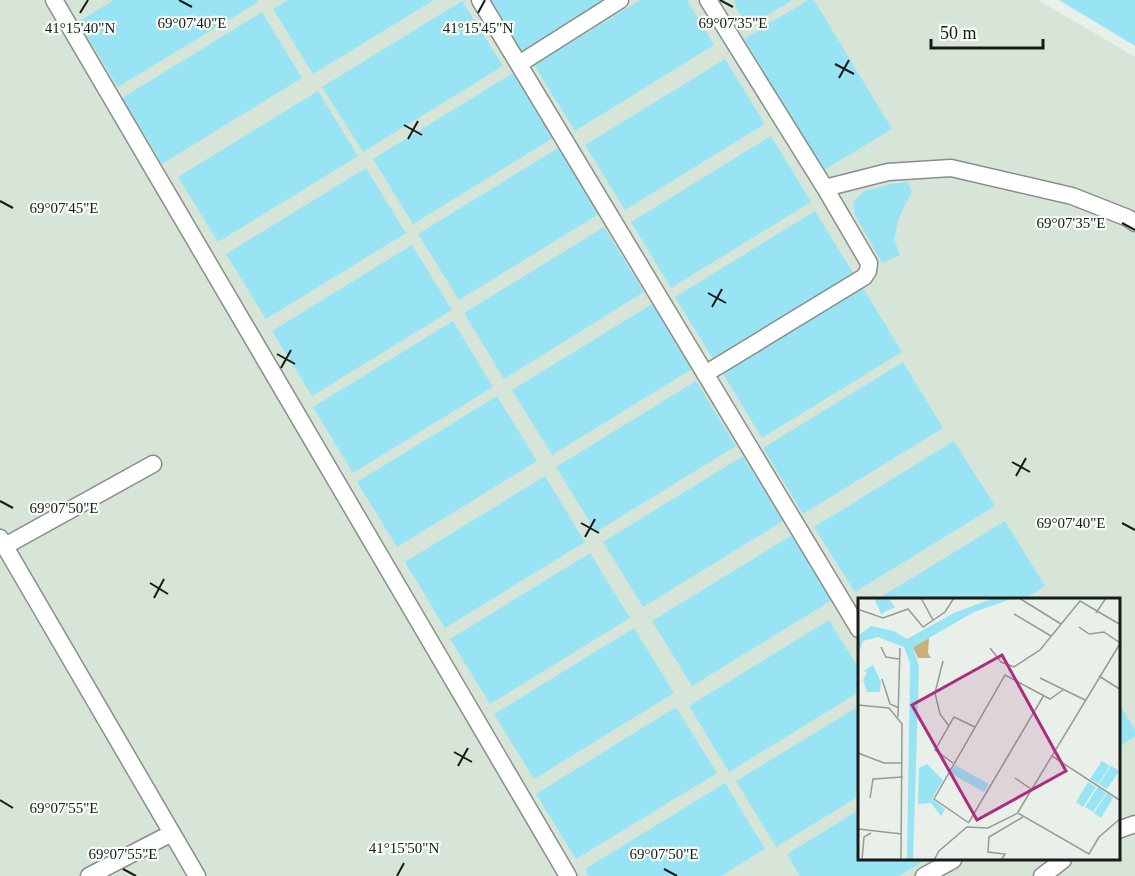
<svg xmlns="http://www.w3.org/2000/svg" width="1135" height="876" viewBox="0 0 1135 876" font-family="Georgia,serif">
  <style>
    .built { fill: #d7e5d8; fill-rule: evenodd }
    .water { fill: #99e4f4 }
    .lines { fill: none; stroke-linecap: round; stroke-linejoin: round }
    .minor-casing { stroke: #888f88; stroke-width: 19 }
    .minor { stroke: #fff; stroke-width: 16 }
    .ticks { fill: none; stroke: #181b18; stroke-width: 2 }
    .inset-road { fill: none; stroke: #959b95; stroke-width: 1.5 }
    .view { fill: #ab2e7e; fill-opacity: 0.15; stroke: #ab2e7e; stroke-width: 3 }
    .inset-edge { fill: none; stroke: #181b18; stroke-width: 3 }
    .ticks-label { font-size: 15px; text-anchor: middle; fill: #181b18; stroke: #f5fdf6; stroke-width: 4.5; stroke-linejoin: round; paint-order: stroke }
  </style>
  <rect width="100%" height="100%" fill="#e8f0e9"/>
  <!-- built -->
  <path class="built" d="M 0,0 L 1038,0 L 1135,57 L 1135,876 L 0,876 ZM 859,600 L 1118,600 L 1118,860 L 859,860 Z"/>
  <!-- water -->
  <path class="water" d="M 114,0 L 257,0 L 258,2 L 118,87 L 78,22 Z
    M 288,0 L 434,0 L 313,74 L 273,9 Z
    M 490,0 L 606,0 L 522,51 Z
    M 640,0 L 687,0 L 714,45 L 575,131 L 534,65 Z
    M 734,0 L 793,0 L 753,24 C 742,19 736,12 734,0 Z
    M 808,0 L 814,0 L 892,129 L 824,170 L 744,39 Z
    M 1059,0 L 1135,0 L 1135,46 Z
    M 462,1 L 503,66 L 363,152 L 322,87 Z
    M 262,12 L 302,78 L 162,164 L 122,98 Z
    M 725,59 L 765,124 L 625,210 L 585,145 Z
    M 513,73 L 553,138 L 413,224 L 373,159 Z
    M 318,91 L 358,156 L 218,242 L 178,177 Z
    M 771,136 L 811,202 L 671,288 L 631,222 Z
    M 558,148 L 599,214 L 459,300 L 418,234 Z
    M 366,168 L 406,233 L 266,319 L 226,254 Z
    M 907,182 L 912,191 L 899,218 L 894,239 L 900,255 L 882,263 L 855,215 L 853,202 L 864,191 L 891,184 Z
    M 815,211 L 855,276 L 715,362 L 675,297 Z
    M 604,227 L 644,292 L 504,379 L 464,313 Z
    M 412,245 L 452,310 L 312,396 L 272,331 Z
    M 862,286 L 902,352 L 762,438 L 722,372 Z
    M 652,304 L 692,369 L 552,455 L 512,390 Z
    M 453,321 L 493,387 L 353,473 L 313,407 Z
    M 903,362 L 943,428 L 803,514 L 763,448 Z
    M 696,381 L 736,446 L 596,532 L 556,467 Z
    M 497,396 L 537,461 L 397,547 L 357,482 Z
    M 954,441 L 995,506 L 855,592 L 814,527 Z
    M 743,456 L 783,521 L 643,607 L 603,542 Z
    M 545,476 L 585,542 L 445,628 L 405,562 Z
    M 1005,521 L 1045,586 L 1023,600 L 876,600 Z
    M 792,535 L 832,600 L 692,686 L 652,621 Z
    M 590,553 L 630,618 L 490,704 L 450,639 Z
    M 829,620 L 859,669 L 859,692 L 729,772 L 689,706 Z
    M 634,628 L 674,693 L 534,779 L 494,714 Z
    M 1119,703 L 1135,730 L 1135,736 L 1119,747 Z
    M 859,706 L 859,796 L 776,847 L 736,781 Z
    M 676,707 L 717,773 L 576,859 L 536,794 Z
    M 725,783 L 765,849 L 721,876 L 589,876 L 585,869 Z
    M 859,810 L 859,860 L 925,860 L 899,876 L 800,876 L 787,854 Z"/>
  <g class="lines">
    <defs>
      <path id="minor" d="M 54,0 L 568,876
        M 480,0 L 859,629
        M 519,64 L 620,0
        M 825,188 L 888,172 L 951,168 L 1072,196 L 1128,218 L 1135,223
        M 705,374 L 864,277 L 868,271 L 869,263 L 825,188 L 708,0
        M 0,538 L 197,876
        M 5,546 L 153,464
        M 1118,830 L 1135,824
        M 89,876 L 172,833
        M 924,876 L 953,860
        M 1042,876 L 1063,860"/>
    </defs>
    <!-- minor casing -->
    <use href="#minor" class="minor-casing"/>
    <!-- minor -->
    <use href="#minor" class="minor"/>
  </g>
  <!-- ticks -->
  <path class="ticks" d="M 179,0 L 192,7M 720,0 L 733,7M 80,13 L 88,0M 478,13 L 485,0M 835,64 L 854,74M 839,78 L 849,60M 404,125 L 422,135M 408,139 L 418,121M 0,201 L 13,208M 1122,223 L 1135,230M 708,293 L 726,303M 712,307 L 722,289M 277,354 L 295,364M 281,368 L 291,350M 1012,462 L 1030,472M 1016,476 L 1026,458M 0,501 L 13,508M 581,523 L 599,533M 1122,523 L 1135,530M 585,537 L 595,519M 150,583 L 168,594M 154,598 L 164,579M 454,752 L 472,762M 458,766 L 468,748M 0,800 L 13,808M 123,869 L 136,876M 664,869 L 677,876M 397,876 L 404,863"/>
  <!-- overview -->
  <g transform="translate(858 598)">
    <rect width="262" height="262" fill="#e8f0e9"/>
    <path d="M 71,40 L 70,55 L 73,60 L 60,60 L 55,49 Z" fill="#caaf7a"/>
    <path d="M 16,0 L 30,0 L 37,9 L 23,16 ZM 136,0 L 156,0 L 116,14 L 55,49 L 61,69 L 55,262 L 49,262 L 52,65 L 46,49 L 20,39 L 5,43 L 0,57 L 0,38 L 13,28 L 36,33 L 49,41 L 96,15 ZM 15,67 L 23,84 L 22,94 L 9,94 L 5,82 L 9,74 L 5,73 ZM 244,163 L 252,168 L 240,186 L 232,181 ZM 69,166 L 85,182 L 74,201 L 87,211 L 83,218 L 73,205 L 60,206 L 61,170 ZM 97,167 L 131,186 L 126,194 L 92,175 ZM 253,168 L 261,173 L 249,191 L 241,186 ZM 230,184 L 238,189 L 225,209 L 218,204 ZM 240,189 L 248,195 L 235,214 L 227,209 ZM 249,195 L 255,200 L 243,220 L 236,215 Z" fill="#99e4f4"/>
    <path class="inset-road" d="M 63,0 L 75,22M 161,0 L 203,26M 2,12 L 25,20 L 50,11 L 65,29 L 87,14 L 96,0M 238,15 L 248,0M 156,16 L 193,38M 221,29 L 231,36 L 246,34 L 262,45M 23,49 L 28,59 L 41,61M 132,50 L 143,64 L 156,69 L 182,52 L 222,3 L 263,27M 85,63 L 77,95 L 82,116 L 91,128M 241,78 L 263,92M 182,80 L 227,102M 24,81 L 32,106 L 41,110M 0,107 L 31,110 L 44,126 L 43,262M 40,119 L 42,50M 0,155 L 26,165 L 44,165M 194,158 L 263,203M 95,165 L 77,152 L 96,119 L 117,129M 157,180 L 173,191M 12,200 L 15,181 L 45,179M 160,214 L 263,44M 111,224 L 186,97M 111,225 L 76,201 L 147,77 L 192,101 L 205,92M 0,231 L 44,236M 4,262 L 6,239 L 13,235M 76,262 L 81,253 L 109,229 L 130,230 L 160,215 L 231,256 L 241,239 L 263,220M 143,262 L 147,256 L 130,254 L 131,239 L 165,219"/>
    <path class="view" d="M 144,57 L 208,173 L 119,222 L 54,107 Z"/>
    <rect width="262" height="262" class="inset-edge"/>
  </g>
  <g class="ticks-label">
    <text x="192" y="28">69°07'40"E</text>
    <text x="733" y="28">69°07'35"E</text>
    <text x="80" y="33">41°15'40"N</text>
    <text x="478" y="33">41°15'45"N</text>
    <text x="64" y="213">69°07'45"E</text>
    <text x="1071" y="228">69°07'35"E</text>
    <text x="64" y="513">69°07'50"E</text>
    <text x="1071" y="528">69°07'40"E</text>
    <text x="64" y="813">69°07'55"E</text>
    <text x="404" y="853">41°15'50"N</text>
    <text x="123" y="859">69°07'55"E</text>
    <text x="664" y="859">69°07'50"E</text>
  </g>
  <!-- scale -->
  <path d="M931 39v9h112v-9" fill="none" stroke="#181b18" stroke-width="3"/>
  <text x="940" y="39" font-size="18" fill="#181b18" stroke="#f5fdf6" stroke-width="4.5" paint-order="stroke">50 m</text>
</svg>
